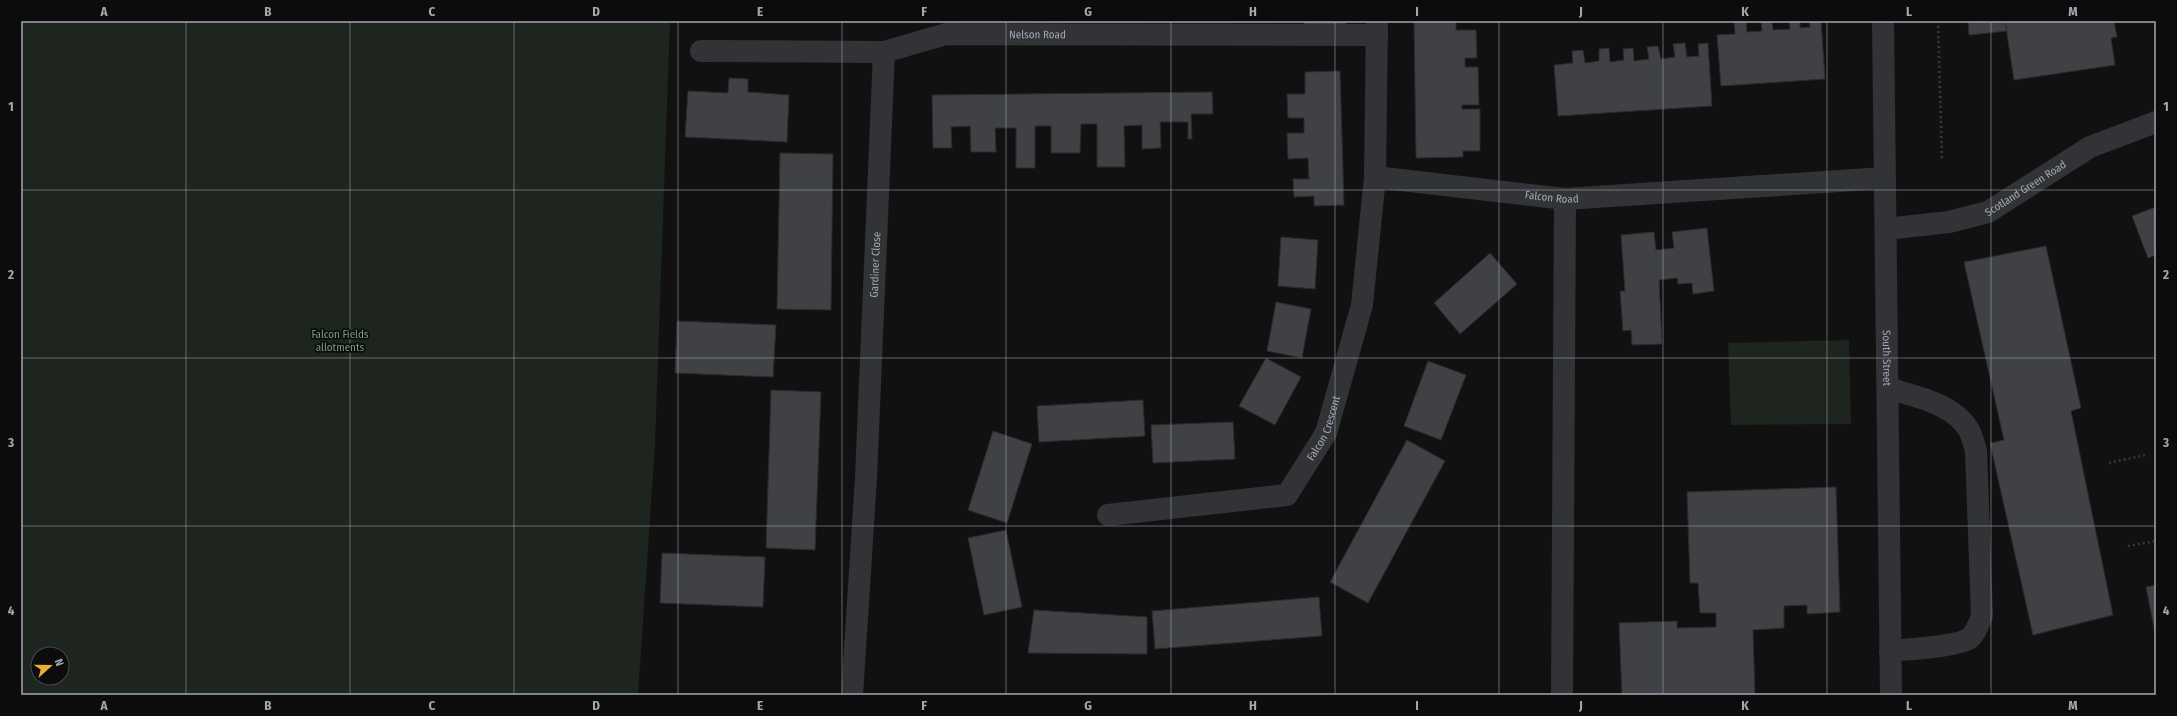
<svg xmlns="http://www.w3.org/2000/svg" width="2177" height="716" viewBox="0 0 2177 716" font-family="'Fira Sans Condensed',sans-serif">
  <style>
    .green { fill: #1d251e; fill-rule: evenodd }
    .building { fill: #404145; stroke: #2b2b2e }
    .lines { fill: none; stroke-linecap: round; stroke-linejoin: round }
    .path { stroke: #38393e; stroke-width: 2.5; stroke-dasharray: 2 3; stroke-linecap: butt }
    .minor { stroke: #323337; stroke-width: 22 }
    .grid { fill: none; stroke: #a2a7b2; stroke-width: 1; stroke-opacity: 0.55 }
    .labels { text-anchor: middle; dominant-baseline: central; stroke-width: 3.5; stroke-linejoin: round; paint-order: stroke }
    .street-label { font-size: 11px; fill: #a2a7b2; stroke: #0c0c0d }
    .park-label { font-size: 11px; fill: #7a9d7d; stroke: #0c0c0d }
    .neatline { fill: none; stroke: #a2a7b2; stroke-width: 1.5 }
    .grid-label { font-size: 13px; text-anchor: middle; font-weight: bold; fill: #a2a7b2 }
  </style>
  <rect width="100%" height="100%" fill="#111112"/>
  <!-- green -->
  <path class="green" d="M 21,21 L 670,21 L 655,444 L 638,695 L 21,695 ZM 38,654 L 62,654 L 62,678 L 38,678 Z
    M 1849,340 L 1851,424 L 1731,425 L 1728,343 Z"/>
  <!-- building -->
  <path class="building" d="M 1304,21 L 1346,21 L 1346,24 L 1304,25 Z
    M 1414,21 L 1456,21 L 1456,30 L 1476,30 L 1477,58 L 1465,58 L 1465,67 L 1478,67 L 1479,105 L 1462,105 L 1462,109 L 1480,109 L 1480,151 L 1463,151 L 1463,157 L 1416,158 Z
    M 1734,21 L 1746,21 L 1747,32 L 1762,31 L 1761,21 L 1772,21 L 1773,30 L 1790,29 L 1789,21 L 1800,21 L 1800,28 L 1810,27 L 1809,21 L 1821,21 L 1825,79 L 1721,86 L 1717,35 L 1735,34 Z
    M 1968,21 L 2005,21 L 2007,31 L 1969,35 Z
    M 2005,21 L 2114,21 L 2117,37 L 2111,38 L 2115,65 L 2014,80 Z
    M 1685,43 L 1687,57 L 1699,56 L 1698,44 L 1708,43 L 1712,106 L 1558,116 L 1554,65 L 1573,63 L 1572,51 L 1583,50 L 1585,63 L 1599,61 L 1599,49 L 1609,48 L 1610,62 L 1624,60 L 1623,49 L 1633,48 L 1634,61 L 1649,59 L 1647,47 L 1658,46 L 1661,59 L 1675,57 L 1673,44 Z
    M 1340,71 L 1344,205 L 1314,206 L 1314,196 L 1294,197 L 1293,179 L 1309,179 L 1308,158 L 1288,159 L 1287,133 L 1304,133 L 1304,118 L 1288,118 L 1287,94 L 1305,94 L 1305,72 Z
    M 729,78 L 748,79 L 748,92 L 789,95 L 787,142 L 685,137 L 688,91 L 728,93 Z
    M 1212,92 L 1213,114 L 1191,114 L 1192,139 L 1188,139 L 1188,122 L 1160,122 L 1161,148 L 1142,149 L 1142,125 L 1124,126 L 1125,167 L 1097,167 L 1097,124 L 1081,124 L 1080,153 L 1051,153 L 1051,126 L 1035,126 L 1035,168 L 1016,168 L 1016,128 L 995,128 L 996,152 L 971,152 L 970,126 L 951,127 L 952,148 L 933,148 L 932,95 Z
    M 780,153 L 833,154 L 831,310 L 777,309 Z
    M 2156,207 L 2156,255 L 2148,258 L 2132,216 Z
    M 1707,228 L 1714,291 L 1693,294 L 1692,283 L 1678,284 L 1677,278 L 1659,280 L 1662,344 L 1632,345 L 1631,330 L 1623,331 L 1620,291 L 1625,291 L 1621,235 L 1654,232 L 1656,250 L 1674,248 L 1672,232 Z
    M 1281,237 L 1318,240 L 1315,289 L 1278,286 Z
    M 2046,246 L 2081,408 L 2071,411 L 2113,615 L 2033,635 L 1990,443 L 2004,440 L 1964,262 Z
    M 1490,253 L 1517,284 L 1460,334 L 1434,303 Z
    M 1276,302 L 1311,309 L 1302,358 L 1267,351 Z
    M 677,321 L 776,325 L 773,377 L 675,373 Z
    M 1266,358 L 1301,377 L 1275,425 L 1239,406 Z
    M 1428,361 L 1466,375 L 1441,440 L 1404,426 Z
    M 771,390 L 821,392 L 815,550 L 766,548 Z
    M 1143,400 L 1145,436 L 1039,442 L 1037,406 Z
    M 1233,422 L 1235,459 L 1153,463 L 1151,425 Z
    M 993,431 L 1032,444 L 1007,523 L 968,510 Z
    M 1407,440 L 1445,461 L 1368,603 L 1330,582 Z
    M 1836,487 L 1840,612 L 1807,614 L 1807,605 L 1784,606 L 1784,628 L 1753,630 L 1755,695 L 1622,695 L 1619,623 L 1677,621 L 1677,628 L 1716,627 L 1716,613 L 1700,613 L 1698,583 L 1690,583 L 1687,492 Z
    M 1006,530 L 1022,607 L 984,615 L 968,538 Z
    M 662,553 L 765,557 L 763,607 L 660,603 Z
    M 2156,585 L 2156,638 L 2146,587 Z
    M 1319,597 L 1322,636 L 1155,649 L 1152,611 Z
    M 1034,610 L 1147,617 L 1147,654 L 1028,653 Z"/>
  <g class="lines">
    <!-- path -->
    <path class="path" d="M 1938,21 L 1942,160
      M 2109,463 L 2145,455
      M 2128,546 L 2156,541"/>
    <!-- minor -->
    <g class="minor">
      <path id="s1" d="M 1377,21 L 1375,177 L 1565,199 L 1885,178"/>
      <path id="s2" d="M 1883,21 L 1891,695"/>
      <path id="s3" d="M 701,51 L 884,52 L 946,34 L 1377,35"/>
      <path id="s4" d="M 1886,229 L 1949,222 L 1988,212 L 2090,147 L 2156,122"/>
      <path d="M 1888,388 C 1916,397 1953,403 1969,430 C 1972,436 1974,444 1976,451 L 1982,616 C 1979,623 1976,633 1970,638 C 1957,647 1907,649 1890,651"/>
      <path id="s5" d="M 1108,515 L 1287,495 L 1326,433 L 1362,305 L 1375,177"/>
      <path id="s6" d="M 852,695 L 866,478 L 884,52"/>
      <path d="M 1562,695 L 1565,199"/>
    </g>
  </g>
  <!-- grid -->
  <path class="grid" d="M 186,21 L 186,695M 350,21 L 350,695M 514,21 L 514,695M 678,21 L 678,695M 842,21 L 842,695M 1006,21 L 1006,695M 1171,21 L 1171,695M 1335,21 L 1335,695M 1499,21 L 1499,695M 1663,21 L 1663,695M 1827,21 L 1827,695M 1991,21 L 1991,695M 21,190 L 2156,190M 21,358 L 2156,358M 21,526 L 2156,526"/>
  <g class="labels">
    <!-- street labels -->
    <g class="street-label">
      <text stroke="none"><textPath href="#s3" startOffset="339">Nelson Road</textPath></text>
      <text stroke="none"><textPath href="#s4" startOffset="148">Scotland Green Road</textPath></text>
      <text stroke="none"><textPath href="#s1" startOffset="334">Falcon Road</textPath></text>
      <text stroke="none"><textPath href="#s6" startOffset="431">Gardiner Close</textPath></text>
      <text stroke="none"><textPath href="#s2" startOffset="337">South Street</textPath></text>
      <text stroke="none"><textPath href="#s5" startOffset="257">Falcon Crescent</textPath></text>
    </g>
    <!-- park labels -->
    <g class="park-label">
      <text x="340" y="334">Falcon Fields<tspan x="340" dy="13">allotments</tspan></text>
    </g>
  </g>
  <!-- border -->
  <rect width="2177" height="716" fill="none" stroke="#0c0c0d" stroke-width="44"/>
  <!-- north arrow -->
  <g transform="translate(50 666) rotate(69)"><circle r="19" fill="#0c0c0d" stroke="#484a4f"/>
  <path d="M0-3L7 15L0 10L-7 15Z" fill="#eaaf31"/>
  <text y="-6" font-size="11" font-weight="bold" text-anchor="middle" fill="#a2a7b2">N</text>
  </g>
  <rect x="22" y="22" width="2133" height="672" class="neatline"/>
  <g class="grid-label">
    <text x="104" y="16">A</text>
    <text x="268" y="16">B</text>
    <text x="432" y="16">C</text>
    <text x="596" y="16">D</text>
    <text x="760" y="16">E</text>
    <text x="924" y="16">F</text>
    <text x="1088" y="16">G</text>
    <text x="1253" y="16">H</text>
    <text x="1417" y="16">I</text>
    <text x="1581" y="16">J</text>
    <text x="1745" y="16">K</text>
    <text x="1909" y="16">L</text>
    <text x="2073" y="16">M</text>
    <text x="11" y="111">1</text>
    <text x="2166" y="111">1</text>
    <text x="11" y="279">2</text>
    <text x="2166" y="279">2</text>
    <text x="11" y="447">3</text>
    <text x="2166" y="447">3</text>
    <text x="11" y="615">4</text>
    <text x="2166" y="615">4</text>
    <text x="104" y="710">A</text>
    <text x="268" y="710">B</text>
    <text x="432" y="710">C</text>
    <text x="596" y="710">D</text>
    <text x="760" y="710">E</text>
    <text x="924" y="710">F</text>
    <text x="1088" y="710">G</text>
    <text x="1253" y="710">H</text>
    <text x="1417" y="710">I</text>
    <text x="1581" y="710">J</text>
    <text x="1745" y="710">K</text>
    <text x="1909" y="710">L</text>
    <text x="2073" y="710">M</text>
  </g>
</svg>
